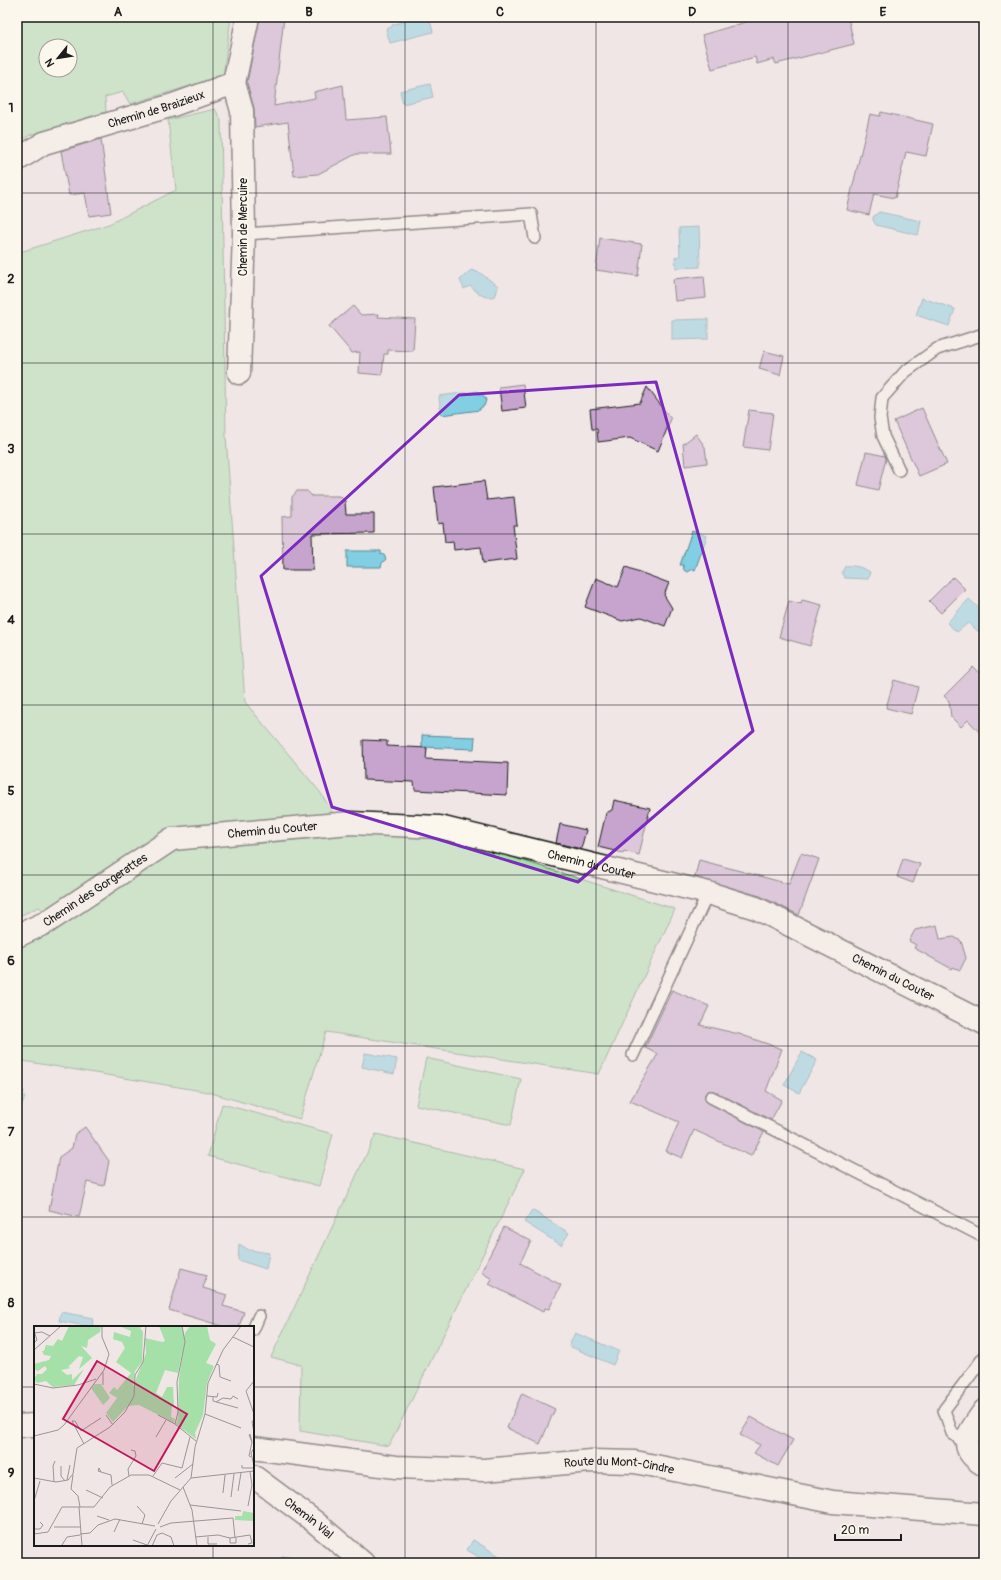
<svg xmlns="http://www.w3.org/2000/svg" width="1001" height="1580" viewBox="0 0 1001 1580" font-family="Pangolin,sans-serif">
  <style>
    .green { fill: #a4e0a7; stroke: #607e62; fill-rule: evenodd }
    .water { fill: #82cee2; stroke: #598793 }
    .building { fill: #c6a4ce; stroke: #1c1c1c }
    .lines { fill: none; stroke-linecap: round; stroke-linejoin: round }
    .lane-casing { stroke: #1c1c1c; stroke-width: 14 }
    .street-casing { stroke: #1c1c1c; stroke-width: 25 }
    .secondary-casing { stroke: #1c1c1c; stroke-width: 25 }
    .lane { stroke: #fbf7ec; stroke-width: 11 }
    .street { stroke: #fbf7ec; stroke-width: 22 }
    .secondary { stroke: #fbf7ec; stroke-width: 22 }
    .marked { fill: none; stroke: #7b2cbf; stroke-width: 3; stroke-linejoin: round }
    .grid { fill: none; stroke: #1c1c1c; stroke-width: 1; stroke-opacity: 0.55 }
    .labels { text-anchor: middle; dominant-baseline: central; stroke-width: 4; stroke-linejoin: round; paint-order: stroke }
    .street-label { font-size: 12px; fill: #1c1c1c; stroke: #fbf7ec }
    .inset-road { fill: none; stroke: #9b9595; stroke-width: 1 }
    .view { fill: #c2185b; fill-opacity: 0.15; stroke: #c2185b; stroke-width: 2 }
    .inset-edge { fill: none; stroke: #1c1c1c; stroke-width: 2 }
    .neatline { fill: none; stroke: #1c1c1c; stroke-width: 1.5 }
    .grid-label { font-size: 13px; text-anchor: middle; font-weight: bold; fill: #1c1c1c }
  </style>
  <rect width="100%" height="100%" fill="#f0e6e6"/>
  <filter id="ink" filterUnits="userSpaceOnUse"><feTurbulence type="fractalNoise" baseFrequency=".025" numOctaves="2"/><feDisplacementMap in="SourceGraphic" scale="8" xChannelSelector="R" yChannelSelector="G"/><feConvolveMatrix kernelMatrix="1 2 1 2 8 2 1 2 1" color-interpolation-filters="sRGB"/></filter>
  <g filter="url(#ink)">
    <!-- green -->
    <path class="green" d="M 17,17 L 231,17 L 223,76 L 130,104 L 123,92 L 105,97 L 106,112 L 30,135 L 17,143 ZM 46,46 L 70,46 L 70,70 L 46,70 Z
      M 215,109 L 221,120 L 226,436 L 245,702 L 320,792 L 347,836 L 368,829 L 439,834 L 675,909 L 599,1074 L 326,1032 L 300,1119 L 208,1092 L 17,1060 L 17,945 L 61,923 L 39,907 L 17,917 L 17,253 L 109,224 L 176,190 L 168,120 Z
      M 426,1058 L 521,1079 L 511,1125 L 416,1105 Z
      M 222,1104 L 333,1134 L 319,1186 L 208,1156 Z
      M 376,1134 L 525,1169 L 389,1446 L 300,1431 L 301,1365 L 271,1357 Z"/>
    <!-- water -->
    <path class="water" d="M 419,17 L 429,17 L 433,32 L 390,43 L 386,29 L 392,27 L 392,25 Z
      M 430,84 L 433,97 L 403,104 L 400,91 Z
      M 879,212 L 921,221 L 918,235 L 876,225 L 873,220 L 873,217 Z
      M 699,227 L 700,267 L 676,268 L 675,257 L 680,256 L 679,228 Z
      M 471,270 L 480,273 L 498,286 L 496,295 C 485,302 477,291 470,286 L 464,289 L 460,280 Z
      M 922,298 L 955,309 L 949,326 L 916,315 Z
      M 708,319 L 708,339 L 672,340 L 672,320 Z
      M 478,391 L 478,394 L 484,396 L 486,400 L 484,406 L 480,408 L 480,410 L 441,415 L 439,396 Z
      M 692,531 L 707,536 L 695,570 L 692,569 L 687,572 L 684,570 L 683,565 L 680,565 Z
      M 347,551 L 381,551 L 381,554 L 384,555 L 386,559 L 382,563 L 381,567 L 347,567 Z
      M 845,566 C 854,565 862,567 870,572 L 868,579 L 845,578 L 842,573 Z
      M 969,599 L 984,613 L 984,636 L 968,623 L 957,632 L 947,623 Z
      M 422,735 L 475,737 L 474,749 L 422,747 Z
      M 802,1052 L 817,1060 L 799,1093 L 784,1085 Z
      M 365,1053 L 397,1059 L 394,1074 L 362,1067 Z
      M 17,1089 L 24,1091 L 23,1095 L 25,1098 L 20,1107 L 17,1106 Z
      M 532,1210 L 569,1233 L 561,1245 L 524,1222 Z
      M 239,1244 L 249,1250 L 269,1253 L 266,1269 L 238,1260 Z
      M 61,1312 L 93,1318 L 92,1327 L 59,1321 Z
      M 575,1333 L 619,1351 L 613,1365 L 569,1346 Z
      M 473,1540 L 511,1563 L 489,1563 L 467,1550 Z
      M 282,1556 L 304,1559 L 307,1563 L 281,1563 Z"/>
    <!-- building -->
    <path class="building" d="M 260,17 L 284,17 L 274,106 L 315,98 L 314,92 L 343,85 L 346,120 L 387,117 L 391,154 L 356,154 L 318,174 L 294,176 L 288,122 L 255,127 L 254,108 L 247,83 Z
      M 745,17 L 848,17 L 854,44 L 776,64 L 774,59 L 757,64 L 755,57 L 712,69 L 702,35 L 746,22 Z
      M 881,112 L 933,124 L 926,156 L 906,152 L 895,198 L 874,194 L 869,215 L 847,210 L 870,114 L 880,116 Z
      M 101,139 L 111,213 L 89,216 L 85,193 L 69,195 L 61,151 Z
      M 600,238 L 642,244 L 638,276 L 596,270 Z
      M 704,276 L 706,298 L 675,301 L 673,279 Z
      M 353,306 L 361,315 L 379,314 L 378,317 L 415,319 L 413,351 L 388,350 L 388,354 L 384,354 L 382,375 L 359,373 L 360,352 L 352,353 L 329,326 Z
      M 764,351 L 784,356 L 780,375 L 759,369 Z
      M 523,384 L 526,408 L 502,411 L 499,387 Z
      M 647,387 L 671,419 L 658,451 L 630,438 L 598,442 L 597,429 L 592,429 L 590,409 L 640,403 Z
      M 922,408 L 947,464 L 919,476 L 894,421 Z
      M 749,410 L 773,413 L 768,450 L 743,447 Z
      M 696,434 L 705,447 L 707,463 L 685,466 L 683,444 Z
      M 866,452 L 885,456 L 886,459 L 878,490 L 858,485 Z
      M 484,481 L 487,500 L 514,497 L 517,525 L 513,525 L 517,559 L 483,563 L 481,547 L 454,550 L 453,541 L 445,542 L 443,523 L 438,524 L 434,487 Z
      M 297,491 L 307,491 L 312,496 L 340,496 L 345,501 L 346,514 L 374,514 L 374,533 L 312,534 L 313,570 L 283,570 L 282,517 L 292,516 L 292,497 Z
      M 626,567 L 669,583 L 664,595 L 672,608 L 665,626 L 641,617 L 622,621 L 585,607 L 596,578 L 618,587 Z
      M 953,577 L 965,589 L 941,613 L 929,601 Z
      M 802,600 L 822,605 L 810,646 L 779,637 L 789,601 L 801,604 Z
      M 973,667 L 984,678 L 984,737 L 968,720 L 961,727 L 951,717 L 949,701 L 944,696 Z
      M 894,680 L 918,687 L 911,714 L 886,708 Z
      M 363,740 L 387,741 L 387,746 L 427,748 L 426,759 L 508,763 L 507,795 L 415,790 L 414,782 L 364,780 Z
      M 614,800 L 650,808 L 639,855 L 624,851 L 623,853 L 598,847 L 606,813 L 612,810 Z
      M 560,824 L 586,830 L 581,849 L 556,843 Z
      M 801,853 L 819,859 L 799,915 L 760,896 L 695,877 L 699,860 L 789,884 Z
      M 903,859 L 920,864 L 913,883 L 897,877 Z
      M 937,925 L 940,939 L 954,937 L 961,941 L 966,958 L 960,970 L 953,967 L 952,969 L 914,948 L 916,945 L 909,941 L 915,930 Z
      M 672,990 L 709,1006 L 700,1025 L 739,1034 L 782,1049 L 766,1091 L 782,1100 L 771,1120 L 714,1091 L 708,1091 L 705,1094 L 705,1100 L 708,1103 L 764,1132 L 751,1156 L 694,1130 L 682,1158 L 666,1151 L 679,1122 L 630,1101 L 658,1054 L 645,1048 Z
      M 85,1127 L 109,1161 L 104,1186 L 87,1182 L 79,1217 L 49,1210 L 59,1157 L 72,1148 L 75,1134 Z
      M 504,1227 L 531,1241 L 520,1263 L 561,1285 L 549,1309 L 545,1308 L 543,1312 L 489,1284 L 492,1279 L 481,1272 Z
      M 181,1268 L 207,1275 L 203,1288 L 227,1295 L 223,1306 L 244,1312 L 239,1327 L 225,1327 L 169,1310 Z
      M 522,1393 L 555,1409 L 540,1444 L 507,1428 Z
      M 751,1417 L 793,1440 L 778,1466 L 754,1453 L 760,1445 L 740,1435 Z"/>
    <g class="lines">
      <defs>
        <path id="lane" d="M 244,234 L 531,214 L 535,238
          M 899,470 L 883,436 L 880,418 L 882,398 L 905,372 L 937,349 L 984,334
          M 633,1055 L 708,893
          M 711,1097 L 984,1237
          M 253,1330 L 259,1316
          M 967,1445 L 952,1433 L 944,1410 L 984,1357"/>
        <g id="street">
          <path d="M 234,83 L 242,111 L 244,234 L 239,373"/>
          <path id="s1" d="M 17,160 L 44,143 L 173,105 L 234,83 L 248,17"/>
          <path id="s2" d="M 17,936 L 47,922 L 172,839 L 350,823 L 439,827 L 708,893 L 756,908 L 984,1023"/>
          <path d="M 984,1411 C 969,1433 955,1447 984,1465"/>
          <path id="s3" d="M 253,1476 L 315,1522 L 363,1563"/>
        </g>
        <g id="secondary">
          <path d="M 17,1426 L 35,1425"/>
          <path id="s4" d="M 253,1448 L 396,1467 L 484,1470 L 591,1461 L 635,1462 L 833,1502 L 984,1514"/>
        </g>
      </defs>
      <!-- lane casing -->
      <use href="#lane" class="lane-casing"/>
      <!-- street casing -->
      <use href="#street" class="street-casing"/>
      <!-- secondary casing -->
      <use href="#secondary" class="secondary-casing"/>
      <!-- lane -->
      <use href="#lane" class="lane"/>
      <!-- street -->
      <use href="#street" class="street"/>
      <!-- secondary -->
      <use href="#secondary" class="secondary"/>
    </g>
  </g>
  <!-- marked area -->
  <path d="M0 0H1001V1580H0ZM 656,382 L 753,731 L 578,882 L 332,807 L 261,576 L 459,395 Z" fill="#f0e6e6" fill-opacity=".55" fill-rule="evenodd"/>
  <path class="marked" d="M 656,382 L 753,731 L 578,882 L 332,807 L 261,576 L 459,395 Z"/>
  <!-- grid -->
  <path class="grid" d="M 213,17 L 213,1327M 405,17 L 405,1563M 596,17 L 596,1563M 788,17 L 788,1563M 17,193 L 984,193M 17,363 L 984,363M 17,534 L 984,534M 17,705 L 984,705M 17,875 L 984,875M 17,1046 L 984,1046M 17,1217 L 984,1217M 17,1387 L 35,1387M 253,1387 L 984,1387M 213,1545 L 213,1563"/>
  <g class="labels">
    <!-- street labels -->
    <g class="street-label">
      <text stroke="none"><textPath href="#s1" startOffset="149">Chemin de Braizieux</textPath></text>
      <text transform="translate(243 227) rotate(-90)">Chemin de Mercuire</text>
      <text stroke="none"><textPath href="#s2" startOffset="284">Chemin du Couter</textPath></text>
      <text stroke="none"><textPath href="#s2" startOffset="608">Chemin du Couter</textPath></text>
      <text stroke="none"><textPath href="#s2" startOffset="91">Chemin des Gorgerattes</textPath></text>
      <text stroke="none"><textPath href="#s2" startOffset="932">Chemin du Couter</textPath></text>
      <text stroke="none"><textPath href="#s4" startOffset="368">Route du Mont-Cindre</textPath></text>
      <text stroke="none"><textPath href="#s3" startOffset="70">Chemin Vial</textPath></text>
    </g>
  </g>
  <!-- overview -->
  <g transform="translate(34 1326)">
    <rect width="220" height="220" fill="#f0e6e6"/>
    <path d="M 35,0 L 67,0 L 66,6 L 54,14 L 53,22 L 47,20 L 58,32 L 45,43 L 49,31 L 45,30 L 34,41 L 37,42 L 27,44 L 33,49 L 38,48 L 38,54 L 50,43 L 40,59 L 19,61 L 12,55 L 3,57 L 0,53 L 3,48 L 8,48 L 13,43 L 11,40 L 4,45 L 0,43 L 0,38 L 15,34 L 17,30 L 10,29 L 8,25 L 10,25 L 12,19 L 19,20 L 24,13 L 28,15 ZM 85,0 L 109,0 L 106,2 L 109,6 L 108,36 L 101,45 L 99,61 L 112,27 L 111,12 L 128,16 L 131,15 L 125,0 L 148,0 L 151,12 L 144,47 L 131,44 L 122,67 L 128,71 L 133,61 L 139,61 L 140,80 L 138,80 L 137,91 L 141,93 L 140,97 L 105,79 L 94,80 L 79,96 L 72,87 L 83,72 L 75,67 L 80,61 L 83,64 L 97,47 L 82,36 L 91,22 L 88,16 L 79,13 L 80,6 L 96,11 L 97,5 ZM 156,0 L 173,0 L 176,14 L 182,18 L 172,37 L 180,40 L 173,57 L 169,89 L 161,107 L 162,113 L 142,98 L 144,91 L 145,53 L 151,7 ZM 61,58 L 67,58 L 76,72 L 69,79 L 57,62 ZM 209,185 L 220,187 L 220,195 L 201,194 L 201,190 L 208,190 Z" fill="#a4e0a7"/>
    <path class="inset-road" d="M 148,0 L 151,16 L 143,56 L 144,86 L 141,98 L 162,115M 0,7 L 8,6 L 16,10M 199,11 L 220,21M 0,17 L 3,14 L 0,5M 0,24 L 27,0M 182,38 L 185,39 L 186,51 L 197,55M 69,46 L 69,59M 220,55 L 212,65 L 220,88M 0,58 L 19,62 L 44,59 L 62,53M 173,70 L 183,71 L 184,67M 179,71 L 179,75 L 204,82M 182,76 L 189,72 L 197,73 L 199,70 L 204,73M 171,88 L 207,102M 72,89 L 79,99M 124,89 L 141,98M 220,93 L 218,96 L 220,106M 38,95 L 41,95 L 47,105 L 67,92M 38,95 L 50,118M 0,110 L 24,104 L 30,99 L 70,44 L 75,28 L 68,11 L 68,0M 122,111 L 132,94M 220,122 L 217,127 L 220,140M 217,131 L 215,130 L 218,116 L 216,108 L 215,109 L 218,116M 208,139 L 208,142 L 220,142M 27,140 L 27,150 L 31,155M 67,146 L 64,145 L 65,142 L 67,146 L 77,149 L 78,159M 39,149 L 37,163 L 44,170 L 46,181M 95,150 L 94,143 L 102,130 L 101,125 L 97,124M 119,150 L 128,137 L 148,142 L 156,111M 0,152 L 22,156 L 34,154 L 39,148 L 43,122 L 76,101 L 91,86 L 100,70 L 101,49 L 109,36 L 112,0M 141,152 L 159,138M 157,152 L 220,145M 33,154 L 36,139M 20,156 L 19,140 L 21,135M 149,161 L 158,184 L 163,220M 52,164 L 69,172M 204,165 L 207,147M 189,167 L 191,149M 197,171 L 200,148M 0,175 L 6,155M 156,179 L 207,185M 103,180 L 111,189 L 108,198M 214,180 L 218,159 L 216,146M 45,181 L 48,220M 63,190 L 75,194M 124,198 L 137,175 L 157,152 L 161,121 L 171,88 L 174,57 L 189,24 L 207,0M 20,201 L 46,201M 126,201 L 137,197 L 199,192 L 201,212M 1,203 L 6,203 L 9,199 L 6,196M 80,206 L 86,193M 0,208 L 14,206 L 28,181 L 60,181 L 76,161 L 97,149 L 115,149 L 146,164M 46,208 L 56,207 L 64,199 L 81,193 L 121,200M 161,211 L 184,209 L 196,212 L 216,209 L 218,217 L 214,218M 174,211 L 174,218 L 183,218M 196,212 L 196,217 L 202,217 L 202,212M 99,214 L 113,219M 28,219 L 33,211 L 46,209M 113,220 L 122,203M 118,220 L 123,209 L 128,207 L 137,211 L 140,220"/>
    <path class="view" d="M 63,35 L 153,88 L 120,145 L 29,93 Z"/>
    <rect width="220" height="220" class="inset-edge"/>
  </g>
  <!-- margin -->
  <rect width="1001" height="1580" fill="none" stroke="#fbf7ec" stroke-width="44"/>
  <!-- north arrow -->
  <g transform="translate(58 58) rotate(240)"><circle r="19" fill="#fbf7ec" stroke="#a29f99"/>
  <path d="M0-3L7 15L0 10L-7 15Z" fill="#1c1c1c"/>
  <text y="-6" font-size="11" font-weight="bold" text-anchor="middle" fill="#1c1c1c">N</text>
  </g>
  <!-- scale -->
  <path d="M835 1534v6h66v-6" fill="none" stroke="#1c1c1c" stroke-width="2"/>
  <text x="841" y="1534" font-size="12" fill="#1c1c1c" stroke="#fbf7ec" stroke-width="3" paint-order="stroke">20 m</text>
  <rect x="22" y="22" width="957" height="1536" class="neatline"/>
  <g class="grid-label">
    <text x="118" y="16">A</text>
    <text x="309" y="16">B</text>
    <text x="500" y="16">C</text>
    <text x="692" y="16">D</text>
    <text x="883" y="16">E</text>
    <text x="11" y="112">1</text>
    <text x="11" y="283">2</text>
    <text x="11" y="453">3</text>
    <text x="11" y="624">4</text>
    <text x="11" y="795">5</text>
    <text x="11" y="965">6</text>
    <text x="11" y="1136">7</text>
    <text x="11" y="1307">8</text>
    <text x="11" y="1477">9</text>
  </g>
</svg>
